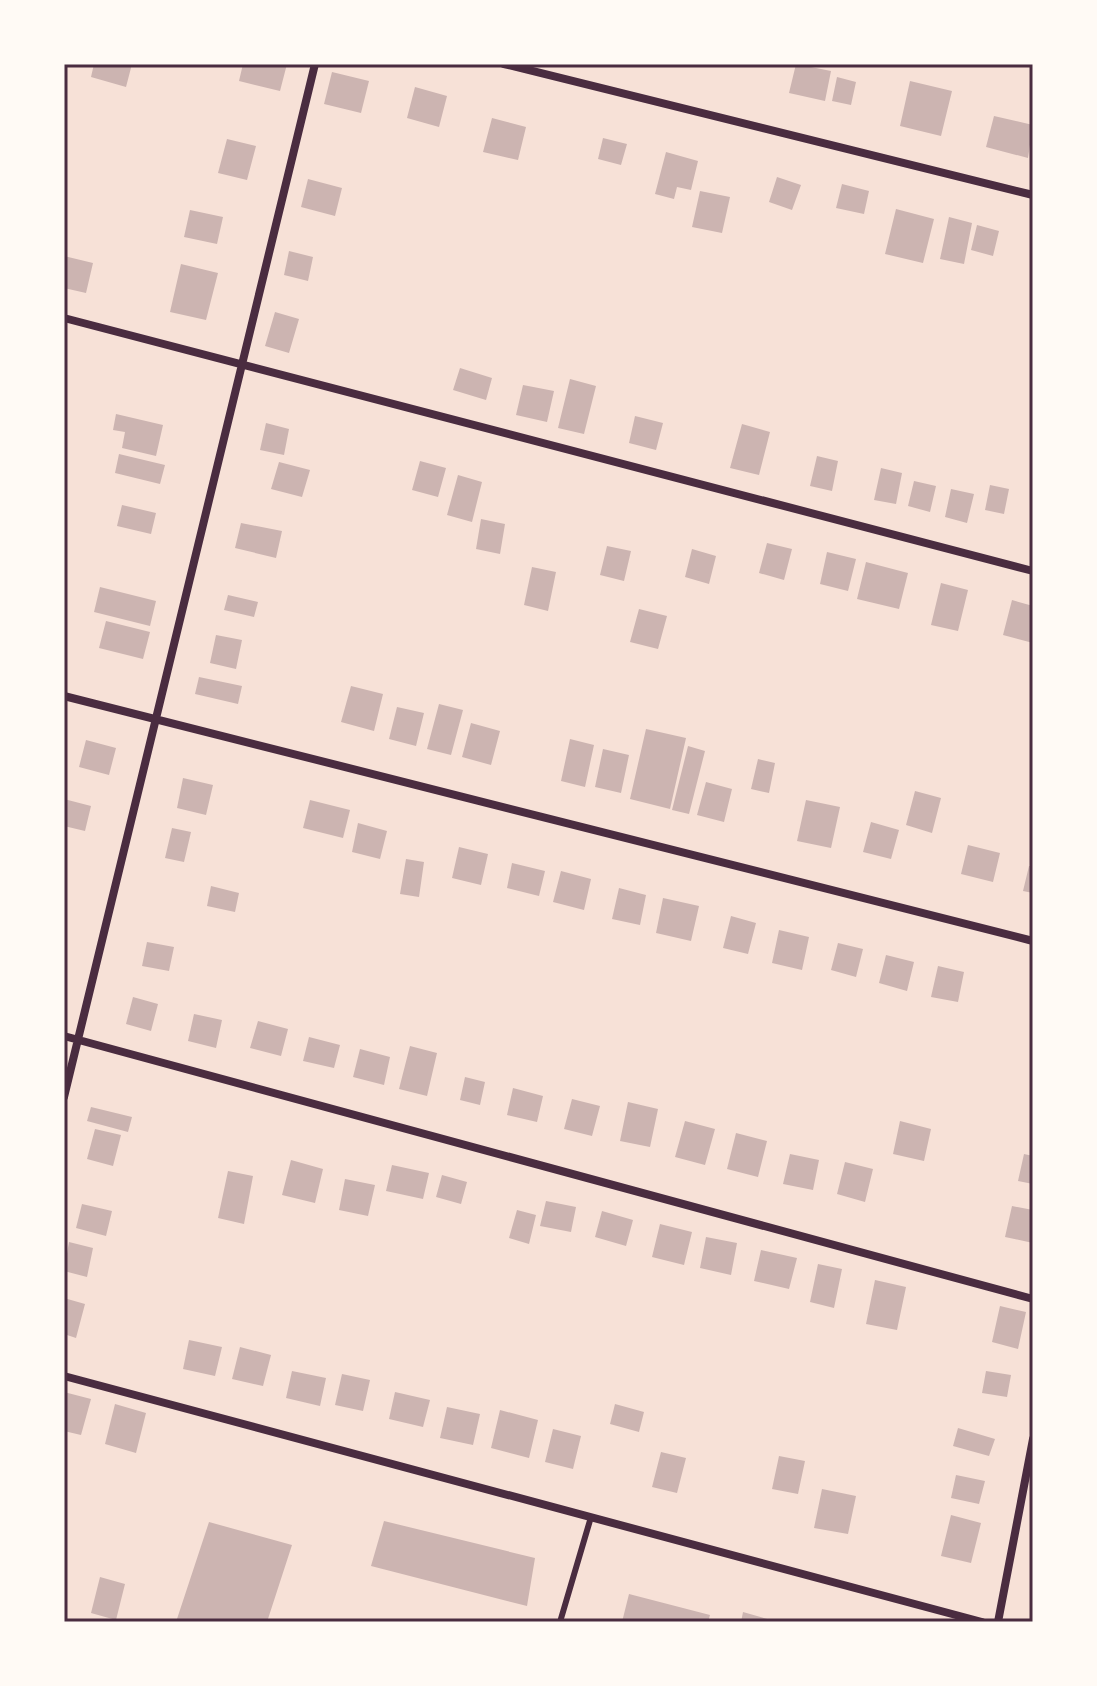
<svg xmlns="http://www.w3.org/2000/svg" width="1097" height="1686" viewBox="0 0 1097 1686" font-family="'Nunito Sans',sans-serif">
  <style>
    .building { fill: #ccb4b1 }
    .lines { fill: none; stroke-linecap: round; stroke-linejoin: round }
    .service { stroke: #4a2c40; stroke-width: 6 }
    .minor { stroke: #4a2c40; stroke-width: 8 }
    .neatline { fill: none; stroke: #4a2c40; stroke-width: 3 }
  </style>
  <rect width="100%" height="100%" fill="#f7e1d7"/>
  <!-- building -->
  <path class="building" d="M 94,64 L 132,64 L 126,87 L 91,77 Z
    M 243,64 L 287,64 L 280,91 L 239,81 Z
    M 796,64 L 831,71 L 825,101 L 789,93 Z
    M 332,72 L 369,81 L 361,113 L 324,104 Z
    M 837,77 L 856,82 L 851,105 L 832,101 Z
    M 910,81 L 952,91 L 941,136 L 900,126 Z
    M 415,87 L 447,96 L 439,127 L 407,118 Z
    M 994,116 L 1033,125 L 1028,158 L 986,147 Z
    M 492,118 L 526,127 L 518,160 L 483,152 Z
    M 603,138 L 627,144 L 621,165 L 598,159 Z
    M 227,139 L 256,146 L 247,180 L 218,173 Z
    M 666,152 L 698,161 L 691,190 L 677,187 L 674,199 L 655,194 Z
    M 777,177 L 801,185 L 792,210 L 769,202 Z
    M 308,179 L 342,188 L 335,216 L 301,207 Z
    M 842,184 L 869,191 L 864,214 L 836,208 Z
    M 700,191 L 730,197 L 722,233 L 692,227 Z
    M 896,209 L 934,219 L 923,263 L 885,254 Z
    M 190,210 L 223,217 L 217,244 L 184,237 Z
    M 949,217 L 972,223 L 964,264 L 940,259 Z
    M 977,225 L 999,231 L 993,256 L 971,250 Z
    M 289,251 L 313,257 L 308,281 L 284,275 Z
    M 64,256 L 93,263 L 86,293 L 64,288 Z
    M 181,264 L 218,273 L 206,320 L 170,312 Z
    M 275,312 L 299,319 L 289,353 L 265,346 Z
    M 460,368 L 492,378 L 486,400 L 453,390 Z
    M 570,379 L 596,386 L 584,434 L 558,428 Z
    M 523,385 L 554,391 L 547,422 L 516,415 Z
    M 116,414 L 163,425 L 156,456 L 122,448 L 125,432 L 113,430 Z
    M 635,416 L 663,423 L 656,450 L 629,443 Z
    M 266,423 L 289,429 L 284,455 L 260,450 Z
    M 742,424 L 770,432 L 759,475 L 730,468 Z
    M 119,454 L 165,465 L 160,484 L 115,473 Z
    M 817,456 L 838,461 L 832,491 L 810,486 Z
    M 420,461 L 446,468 L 438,497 L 412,490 Z
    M 279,462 L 310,470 L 302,497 L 271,489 Z
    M 881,468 L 902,473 L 896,504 L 874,500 Z
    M 458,475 L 482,482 L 472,522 L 447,515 Z
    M 914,481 L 936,486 L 930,512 L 908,506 Z
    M 990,485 L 1009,489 L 1004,514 L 985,510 Z
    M 951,489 L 974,494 L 967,523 L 945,517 Z
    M 122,505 L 156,513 L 151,534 L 117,526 Z
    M 481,519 L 505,524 L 500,554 L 476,549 Z
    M 241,523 L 282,531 L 276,558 L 235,548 Z
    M 767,543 L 792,549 L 784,580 L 759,573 Z
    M 607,546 L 631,551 L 624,581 L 600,575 Z
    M 692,549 L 716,556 L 709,584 L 685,577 Z
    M 827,552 L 856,559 L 848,591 L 820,584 Z
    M 866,562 L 908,573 L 899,609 L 857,599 Z
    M 532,567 L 556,572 L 548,611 L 524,605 Z
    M 941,583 L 968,590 L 958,631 L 931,625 Z
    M 100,587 L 156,601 L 150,626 L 94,612 Z
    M 228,595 L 258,602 L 254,617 L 224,610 Z
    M 1012,600 L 1033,606 L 1033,643 L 1003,635 Z
    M 639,609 L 667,616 L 658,649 L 630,642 Z
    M 106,621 L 150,632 L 143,659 L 99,648 Z
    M 216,635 L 242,640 L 236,669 L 210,663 Z
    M 199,677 L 242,686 L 238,704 L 195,694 Z
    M 351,686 L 383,694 L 374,731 L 341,722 Z
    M 439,704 L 463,710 L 451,755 L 427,749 Z
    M 397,707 L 424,713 L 416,746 L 389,739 Z
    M 471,723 L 500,731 L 491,765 L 462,757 Z
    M 646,729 L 686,738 L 670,809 L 630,799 Z
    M 570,739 L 594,745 L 585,787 L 561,781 Z
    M 86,740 L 116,748 L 109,775 L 79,767 Z
    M 688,746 L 705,751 L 689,814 L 672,810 Z
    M 603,749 L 629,755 L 621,793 L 595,787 Z
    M 758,759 L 775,763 L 769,793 L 751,789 Z
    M 183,778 L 213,785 L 206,815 L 177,808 Z
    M 706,782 L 732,789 L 724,822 L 697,815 Z
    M 915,791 L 941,798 L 932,833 L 906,825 Z
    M 64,799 L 91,806 L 85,831 L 64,826 Z
    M 310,800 L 350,810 L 343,838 L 303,828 Z
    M 806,800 L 840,807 L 831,848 L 797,841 Z
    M 871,822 L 899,830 L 891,859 L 863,852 Z
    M 358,823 L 387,831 L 380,859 L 352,852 Z
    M 172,828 L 191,832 L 184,862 L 165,858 Z
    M 968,845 L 1000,853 L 993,882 L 961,874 Z
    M 459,847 L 488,854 L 481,885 L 452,878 Z
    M 406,859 L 424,862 L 419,897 L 400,894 Z
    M 512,863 L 545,871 L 539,896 L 507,888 Z
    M 1029,866 L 1033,866 L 1033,893 L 1023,891 Z
    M 561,871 L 591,879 L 584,910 L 553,902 Z
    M 211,886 L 239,893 L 235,912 L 207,906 Z
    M 619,888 L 646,895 L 640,925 L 612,919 Z
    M 663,898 L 699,906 L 691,941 L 656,933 Z
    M 731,916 L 756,923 L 748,954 L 723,948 Z
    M 779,930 L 809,937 L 802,970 L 772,963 Z
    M 147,942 L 174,947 L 169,971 L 142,966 Z
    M 838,943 L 863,949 L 856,977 L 831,970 Z
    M 886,955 L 914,962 L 907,991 L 879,983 Z
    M 938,966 L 964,972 L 958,1002 L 931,997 Z
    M 133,997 L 158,1004 L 151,1031 L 126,1024 Z
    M 194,1014 L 222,1020 L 216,1048 L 188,1041 Z
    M 258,1021 L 288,1029 L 281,1056 L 250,1048 Z
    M 309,1037 L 340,1045 L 334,1068 L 303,1061 Z
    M 410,1046 L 437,1053 L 427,1096 L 399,1089 Z
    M 360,1049 L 390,1057 L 384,1085 L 353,1077 Z
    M 465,1077 L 485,1082 L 480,1105 L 460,1100 Z
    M 513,1088 L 543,1096 L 537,1122 L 507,1115 Z
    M 572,1099 L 600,1106 L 592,1136 L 564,1129 Z
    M 628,1102 L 658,1109 L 650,1147 L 620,1141 Z
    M 91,1107 L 132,1117 L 128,1132 L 87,1121 Z
    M 685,1121 L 715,1129 L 705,1165 L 675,1157 Z
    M 900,1121 L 931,1129 L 924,1161 L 893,1154 Z
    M 95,1129 L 121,1135 L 113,1166 L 87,1159 Z
    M 736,1133 L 767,1141 L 758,1177 L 727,1169 Z
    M 790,1154 L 819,1160 L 813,1190 L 783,1184 Z
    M 1024,1154 L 1033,1156 L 1033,1184 L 1018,1181 Z
    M 291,1160 L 323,1169 L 315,1203 L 282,1195 Z
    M 845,1162 L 873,1169 L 865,1202 L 837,1194 Z
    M 392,1165 L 429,1173 L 423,1199 L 386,1191 Z
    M 228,1171 L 253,1176 L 244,1224 L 218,1218 Z
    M 442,1175 L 467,1182 L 461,1204 L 436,1197 Z
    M 345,1179 L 375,1185 L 368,1216 L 339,1210 Z
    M 546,1201 L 576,1207 L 571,1232 L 540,1226 Z
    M 82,1204 L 112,1211 L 106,1236 L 76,1228 Z
    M 1012,1206 L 1033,1210 L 1033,1243 L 1005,1237 Z
    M 517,1210 L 536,1215 L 529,1244 L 509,1238 Z
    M 602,1211 L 633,1220 L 626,1246 L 595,1237 Z
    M 660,1224 L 692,1232 L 684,1265 L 652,1257 Z
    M 706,1237 L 737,1243 L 731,1275 L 700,1268 Z
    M 69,1242 L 93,1248 L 87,1277 L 64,1271 Z
    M 761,1250 L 797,1258 L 789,1289 L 754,1281 Z
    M 818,1264 L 842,1269 L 834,1308 L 810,1302 Z
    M 875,1280 L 906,1287 L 897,1330 L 866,1324 Z
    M 64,1298 L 85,1304 L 76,1338 L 64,1334 Z
    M 1000,1306 L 1026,1312 L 1018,1349 L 992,1342 Z
    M 189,1340 L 222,1347 L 215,1376 L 183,1369 Z
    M 240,1347 L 271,1355 L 263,1386 L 232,1379 Z
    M 292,1371 L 326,1378 L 320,1406 L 286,1398 Z
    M 986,1371 L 1011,1375 L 1007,1397 L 982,1393 Z
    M 342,1374 L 370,1380 L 363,1411 L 335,1405 Z
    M 64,1392 L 91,1399 L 81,1435 L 64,1431 Z
    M 395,1392 L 430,1400 L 423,1427 L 389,1419 Z
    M 115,1404 L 146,1413 L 136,1453 L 105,1444 Z
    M 615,1404 L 644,1412 L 639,1432 L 610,1424 Z
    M 447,1407 L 480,1414 L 473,1445 L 440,1438 Z
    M 500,1410 L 538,1420 L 529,1458 L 491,1448 Z
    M 958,1428 L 995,1439 L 989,1456 L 953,1446 Z
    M 553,1429 L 581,1436 L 573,1469 L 545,1462 Z
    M 661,1452 L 686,1458 L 677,1493 L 652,1487 Z
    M 779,1456 L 805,1461 L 798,1494 L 772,1489 Z
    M 956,1475 L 985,1481 L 979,1504 L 951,1498 Z
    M 822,1489 L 856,1496 L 848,1534 L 814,1528 Z
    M 951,1515 L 981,1523 L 971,1563 L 941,1556 Z
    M 384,1521 L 535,1558 L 527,1606 L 371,1566 Z
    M 209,1522 L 292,1545 L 267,1622 L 176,1622 Z
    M 100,1577 L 125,1584 L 116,1620 L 91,1613 Z
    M 629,1594 L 710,1615 L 708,1622 L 622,1622 Z
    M 743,1612 L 774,1621 L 774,1622 L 741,1622 Z"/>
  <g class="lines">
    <!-- service -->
    <path class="service" d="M 560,1622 L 591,1517"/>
    <!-- minor -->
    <path class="minor" d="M 504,64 L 1033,195
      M 64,318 L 1033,571
      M 64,696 L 1033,941
      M 64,1036 L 1033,1299
      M 64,1097 L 315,64
      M 64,1376 L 982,1622
      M 998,1622 L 1033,1439"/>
  </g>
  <!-- border -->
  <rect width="1097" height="1686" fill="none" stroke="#fffaf5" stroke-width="132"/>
  <rect x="66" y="66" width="965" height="1554" class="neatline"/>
</svg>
